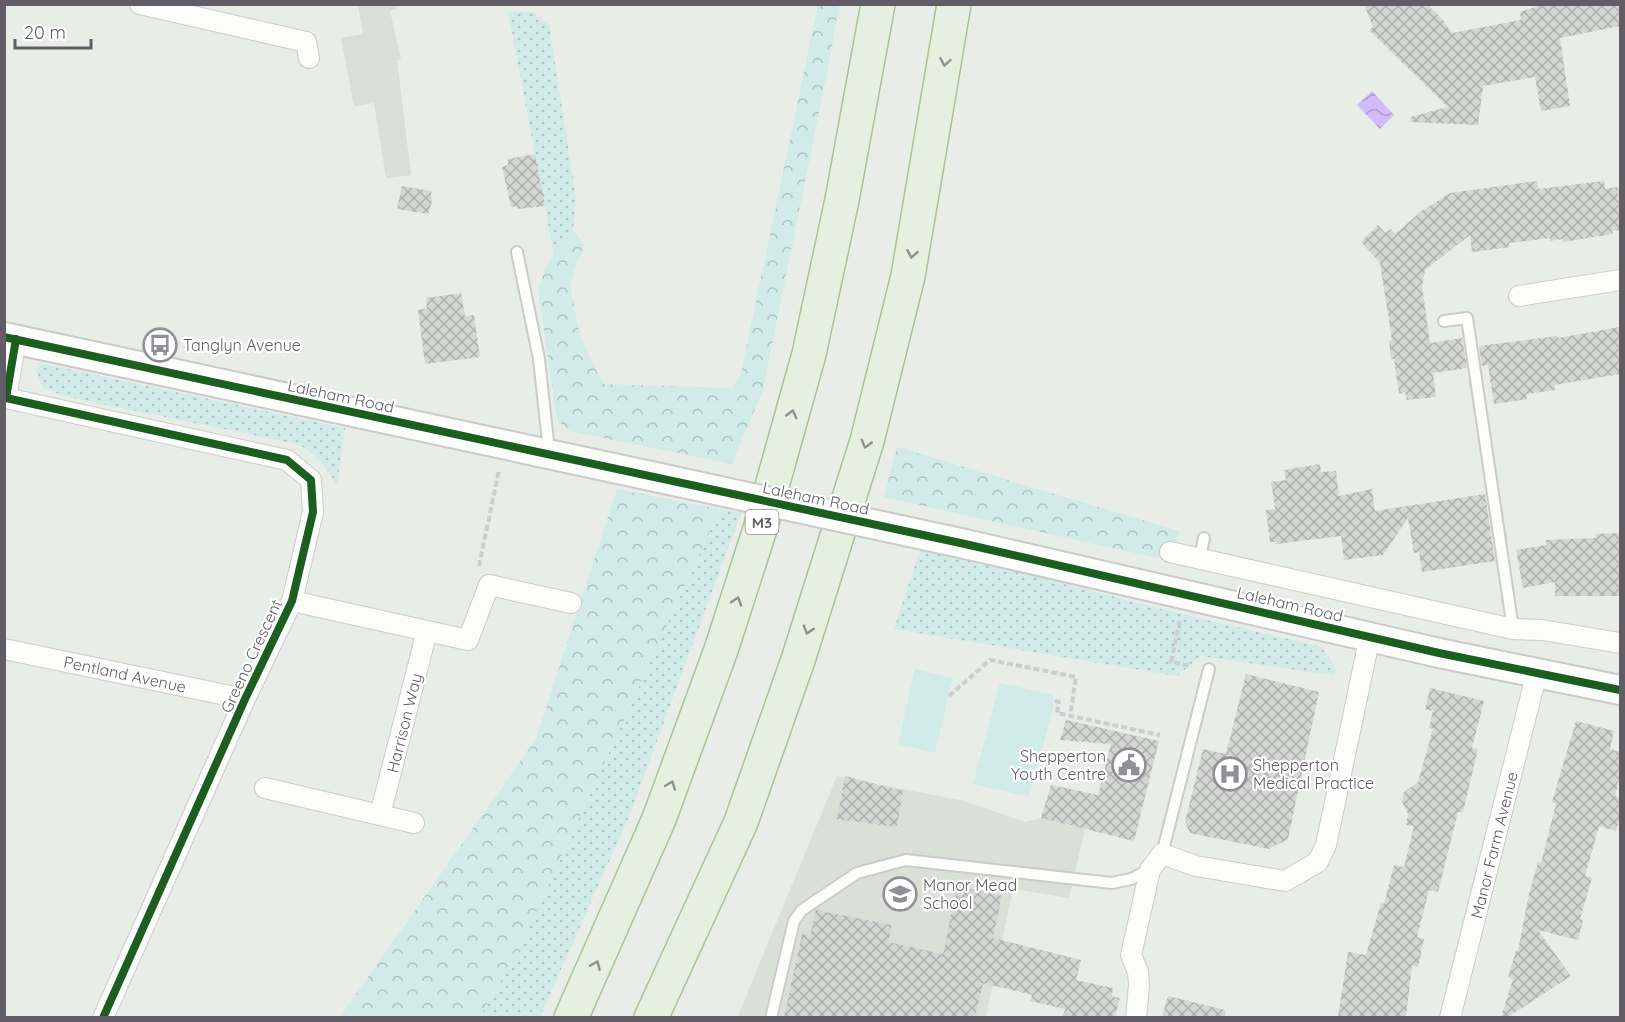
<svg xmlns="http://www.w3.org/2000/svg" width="1625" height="1022" viewBox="0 0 1625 1022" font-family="Quicksand,sans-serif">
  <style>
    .industrial { fill: #d9ded8 }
    .education { fill: #dae0d7 }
    .grass { fill: url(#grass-dots) }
    .forest { fill: url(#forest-crowns) }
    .pitch { fill: #d1ebe8 }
    .water { fill: url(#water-waves) }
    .building { fill: url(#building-cross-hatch) }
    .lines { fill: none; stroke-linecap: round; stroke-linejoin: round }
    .service-casing { stroke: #cbcbcb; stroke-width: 14 }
    .minor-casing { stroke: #cbcbcb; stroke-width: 22 }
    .secondary-casing { stroke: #cacacb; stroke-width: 32 }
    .motorway-casing { stroke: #a5c594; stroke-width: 36 }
    .path { stroke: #caced1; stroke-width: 4; stroke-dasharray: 6 3; stroke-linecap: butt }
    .service { stroke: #fcfcfb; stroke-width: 10 }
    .minor { stroke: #fcfcfb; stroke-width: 20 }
    .secondary { stroke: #fcfcfb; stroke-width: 28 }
    .motorway { stroke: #e5f0e1; stroke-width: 33 }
    .secondary-bridge-casing { stroke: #cacacb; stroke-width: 32; stroke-linecap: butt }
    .secondary-bridge { stroke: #fcfcfb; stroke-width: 28 }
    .cycleway-casing { stroke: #fff; stroke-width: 11 }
    .cycleway { stroke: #1b5e20; stroke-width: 8 }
    .oneway { stroke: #909092 }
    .labels { text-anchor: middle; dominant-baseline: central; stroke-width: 4.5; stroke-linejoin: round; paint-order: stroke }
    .shield { fill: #fff; stroke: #918d95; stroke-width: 1.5 }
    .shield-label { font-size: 15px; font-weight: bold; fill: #625c67 }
    .poi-label { font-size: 16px; fill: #625c67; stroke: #fff; text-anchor: start }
    .street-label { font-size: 16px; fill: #625c67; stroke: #fff }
  </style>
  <defs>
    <pattern id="grass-dots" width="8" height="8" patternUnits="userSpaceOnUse" patternTransform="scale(1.5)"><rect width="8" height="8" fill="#d1ebe8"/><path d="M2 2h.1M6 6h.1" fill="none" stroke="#adc2c0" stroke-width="1.8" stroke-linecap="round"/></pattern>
    <pattern id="forest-crowns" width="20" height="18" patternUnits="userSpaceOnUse" patternTransform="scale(1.5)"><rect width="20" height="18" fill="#d1ebe8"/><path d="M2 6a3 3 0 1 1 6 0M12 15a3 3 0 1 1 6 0" fill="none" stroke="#adc2c0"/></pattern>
    <pattern id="water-waves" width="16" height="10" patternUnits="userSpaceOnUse" patternTransform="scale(1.5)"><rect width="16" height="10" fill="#d2bbf8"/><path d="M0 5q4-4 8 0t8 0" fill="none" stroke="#ae9bcd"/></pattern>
    <pattern id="building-cross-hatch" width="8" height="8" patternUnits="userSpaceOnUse" patternTransform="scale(1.5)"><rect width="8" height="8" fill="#d3d6d2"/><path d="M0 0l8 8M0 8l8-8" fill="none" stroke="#afb1ae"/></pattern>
  </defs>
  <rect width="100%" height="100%" fill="#e8ede7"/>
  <!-- industrial -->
  <path class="industrial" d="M 358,5 L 396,5 L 397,8 L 390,11 L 401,59 L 397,60 L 411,175 L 386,178 L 374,103 L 354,106 L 341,38 L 363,34 Z"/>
  <!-- education -->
  <path class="education" d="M 837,776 L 964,801 L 1025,822 L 1041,818 L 1085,829 L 1069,898 L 1013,889 L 986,1017 L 737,1018 Z"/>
  <!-- grass -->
  <path class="grass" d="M 508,11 L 532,12 L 549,25 L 576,198 L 573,230 L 554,255 Z
    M 40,363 L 345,428 L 337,486 C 326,466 317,454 297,444 L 68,397 L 43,388 L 36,369 Z
    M 720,509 L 741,513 L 630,814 L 540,1017 L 479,1018 L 518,952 Z
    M 921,547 L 1169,611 L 1322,647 L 1337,671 L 1333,675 L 1200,656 L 1177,676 L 894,629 Z"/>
  <!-- forest -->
  <path class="forest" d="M 818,5 L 839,5 L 831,52 L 763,390 L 732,464 L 569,431 L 557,419 L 538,290 L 548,263 L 573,230 L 584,244 L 570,284 L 580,337 L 603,384 L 732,388 L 741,373 Z
    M 897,447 L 1179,531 L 1175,544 L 1157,558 L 884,497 Z
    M 617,489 L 720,509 L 518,952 L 479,1017 L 339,1018 L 536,739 Z"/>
  <!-- pitch -->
  <path class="pitch" d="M 915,669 L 953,678 L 935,753 L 898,744 Z
    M 1000,683 L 1053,695 L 1055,701 L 1029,797 L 973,784 Z"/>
  <!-- water -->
  <path class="water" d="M 1372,91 L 1394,115 L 1380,129 L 1357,105 Z"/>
  <!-- building -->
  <path class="building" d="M 1364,4 L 1427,4 L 1442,19 L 1452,33 L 1521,20 L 1520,12 L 1544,4 L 1620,4 L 1620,26 L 1560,38 L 1570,106 L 1541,111 L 1535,77 L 1483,86 L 1478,125 L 1411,122 L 1410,117 L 1448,107 L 1369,30 L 1373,27 Z
    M 535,154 L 545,206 L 518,209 L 517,206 L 511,207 L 502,167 L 508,165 L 508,159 Z
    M 1537,181 L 1538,189 L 1604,181 L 1605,189 L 1618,187 L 1620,230 L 1612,231 L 1613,234 L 1563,242 L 1562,239 L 1550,241 L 1550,238 L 1509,243 L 1510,247 L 1472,252 L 1470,235 L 1425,270 L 1422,286 L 1430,343 L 1462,338 L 1467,368 L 1433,373 L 1436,397 L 1407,400 L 1405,392 L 1399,394 L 1394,359 L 1391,359 L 1389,341 L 1392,340 L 1380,263 L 1361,242 L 1378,225 L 1385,233 L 1391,229 L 1395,234 L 1423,210 L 1450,193 Z
    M 402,186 L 431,191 L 432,202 L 428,214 L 397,209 Z
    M 461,293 L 465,316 L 474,315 L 480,357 L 425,364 L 418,310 L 427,308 L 426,298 Z
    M 1620,327 L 1620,374 L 1554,385 L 1555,390 L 1526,394 L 1527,399 L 1494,404 L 1488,365 L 1482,366 L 1479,346 L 1557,336 L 1558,338 Z
    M 1320,464 L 1321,472 L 1336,471 L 1339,496 L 1372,489 L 1375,511 L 1485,494 L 1495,561 L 1422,572 L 1419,552 L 1414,553 L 1408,518 L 1383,555 L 1344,560 L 1341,536 L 1276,544 L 1276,542 L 1270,542 L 1266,510 L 1275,509 L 1271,482 L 1286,480 L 1284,470 Z
    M 1620,533 L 1620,596 L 1555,596 L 1555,582 L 1523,588 L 1516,550 L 1546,545 L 1546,540 L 1596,538 L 1596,534 Z
    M 1246,674 L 1319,692 L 1288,839 L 1269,849 L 1190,833 L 1185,822 L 1203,749 L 1226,754 Z
    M 1430,688 L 1484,701 L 1472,748 L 1478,749 L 1463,812 L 1458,812 L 1438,892 L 1429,890 L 1417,937 L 1424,939 L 1418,967 L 1412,965 L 1406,1017 L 1338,1017 L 1348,952 L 1366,955 L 1381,903 L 1384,904 L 1394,865 L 1404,867 L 1414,826 L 1406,825 L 1408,814 L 1402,801 L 1404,792 L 1418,782 L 1433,729 L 1429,728 L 1433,711 L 1425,709 Z
    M 1066,720 L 1159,741 L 1134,841 L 1041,818 L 1051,785 L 1098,795 L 1111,744 L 1060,740 Z
    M 1576,721 L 1614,731 L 1610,749 L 1620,752 L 1620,775 L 1615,796 L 1620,798 L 1620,816 L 1616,831 L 1599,826 L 1585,876 L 1592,878 L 1580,919 L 1583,920 L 1578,940 L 1538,930 L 1571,976 L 1508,1017 L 1501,1017 L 1513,979 L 1508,977 L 1516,951 L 1518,951 L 1529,894 L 1538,862 L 1541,863 L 1556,804 L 1552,802 Z
    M 845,776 L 903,791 L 897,827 L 837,819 Z
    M 957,886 L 1002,896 L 993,938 L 1081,960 L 1076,980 L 1113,988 L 1112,996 L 1120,998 L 1115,1017 L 1063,1017 L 1065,1009 L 1030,1001 L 1032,995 L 983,983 L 975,1017 L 784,1017 L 802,934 L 810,936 L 816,910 L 892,925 L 888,942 L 943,954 Z
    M 1168,996 L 1225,1010 L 1225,1017 L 1162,1017 Z"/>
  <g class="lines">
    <defs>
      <path id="service" d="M 517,252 L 539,359 L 549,451
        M 1444,321 L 1467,318 L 1513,629
        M 1200,557 L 1204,538
        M 1162,854 L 1209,669
        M 771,1018 L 794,921 L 802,910 L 857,873 L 906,860 L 1112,883 L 1131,879 L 1149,870"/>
      <path id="minor" d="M 140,4 L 306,42 L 309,58
        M 1519,296 L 1620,280
        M 16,339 L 6,398 L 287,460 L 311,480 L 313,512 L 292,601 L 245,699 L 103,1018
        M 1170,552 L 1513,629 L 1542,630 L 1620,643
        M 292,601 L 468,640 L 489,585 L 571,603
        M 4,649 L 245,699
        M 265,788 L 414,823
        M 380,815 L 427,631
        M 1136,1018 L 1139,985 L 1138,972 L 1131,955 L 1150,870 L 1162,854 L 1196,866 L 1285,881 L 1318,862 L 1326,845 L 1370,636
        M 1450,1018 L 1537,672"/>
      <path id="secondary" d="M 4,337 L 660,478
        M 965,544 L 1439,653 L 1620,690"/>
      <path id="motorway" d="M 571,1018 L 659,819 L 721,650 L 760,529 L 809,354 L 842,200 L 878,4
        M 651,1018 L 741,822 L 798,660 L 867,441 L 908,276 L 954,4"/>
    </defs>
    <!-- service casing -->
    <use href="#service" class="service-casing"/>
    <!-- minor casing -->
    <use href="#minor" class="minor-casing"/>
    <!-- secondary casing -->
    <use href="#secondary" class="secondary-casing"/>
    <!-- motorway casing -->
    <use href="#motorway" class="motorway-casing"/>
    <!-- path -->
    <path class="path" d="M 479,566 L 499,470
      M 1180,621 L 1171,662 L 1192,666
      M 949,696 L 990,660 L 1076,677 L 1070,716
      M 1055,701 L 1059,702 L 1057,713 L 1160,735"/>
    <!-- service -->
    <use href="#service" class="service"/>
    <!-- minor -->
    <use href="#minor" class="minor"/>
    <!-- secondary -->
    <use href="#secondary" class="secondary"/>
    <!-- motorway -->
    <use href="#motorway" class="motorway"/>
    <defs>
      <path id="secondary-bridge" d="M 660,478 L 965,544"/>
    </defs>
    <!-- secondary-bridge casing -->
    <use href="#secondary-bridge" class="secondary-bridge-casing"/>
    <!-- secondary-bridge -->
    <use href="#secondary-bridge" class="secondary-bridge"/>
    <defs>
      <path id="cycleway" d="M 4,337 L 965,544 L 1439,653 L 1620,690
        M 16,339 L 6,398 L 287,460 L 311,480 L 313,512 L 292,601 L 245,699 L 103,1018"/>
    </defs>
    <!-- cycleway casing -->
    <use href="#cycleway" class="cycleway-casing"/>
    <!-- cycleway -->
    <use href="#cycleway" class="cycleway"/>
  </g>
  <!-- one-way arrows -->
  <defs><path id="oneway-chevron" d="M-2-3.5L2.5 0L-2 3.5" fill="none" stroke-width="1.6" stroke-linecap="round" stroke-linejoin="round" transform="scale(1.5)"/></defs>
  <g class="oneway">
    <use href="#oneway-chevron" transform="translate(945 62) rotate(100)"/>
    <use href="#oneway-chevron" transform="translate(912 254) rotate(100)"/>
    <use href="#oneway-chevron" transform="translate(792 414) rotate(-75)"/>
    <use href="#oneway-chevron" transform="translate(866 444) rotate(106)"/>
    <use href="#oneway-chevron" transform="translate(737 601) rotate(-72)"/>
    <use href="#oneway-chevron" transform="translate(808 630) rotate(107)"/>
    <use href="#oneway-chevron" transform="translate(671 785) rotate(-70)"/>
    <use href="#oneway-chevron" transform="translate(596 965) rotate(-67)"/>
  </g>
  <!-- icons -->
  <defs>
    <symbol id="bus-ring" viewBox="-11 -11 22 22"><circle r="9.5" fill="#fff" stroke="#918f94" stroke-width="1.5"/><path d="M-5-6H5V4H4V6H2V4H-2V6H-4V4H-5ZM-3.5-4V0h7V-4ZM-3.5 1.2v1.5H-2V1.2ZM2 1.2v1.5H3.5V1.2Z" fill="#918f94"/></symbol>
    <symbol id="civic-ring" viewBox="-11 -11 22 22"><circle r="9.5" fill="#fff" stroke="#918f94" stroke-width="1.5"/><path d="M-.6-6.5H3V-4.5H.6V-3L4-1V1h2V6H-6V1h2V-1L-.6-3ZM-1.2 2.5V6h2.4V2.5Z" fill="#918f94"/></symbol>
    <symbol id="hospital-ring" viewBox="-11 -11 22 22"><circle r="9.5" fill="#fff" stroke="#918f94" stroke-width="1.5"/><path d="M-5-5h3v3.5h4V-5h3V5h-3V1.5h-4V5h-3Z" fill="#918f94"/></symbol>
    <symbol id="school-ring" viewBox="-11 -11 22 22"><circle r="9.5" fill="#fff" stroke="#918f94" stroke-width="1.5"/><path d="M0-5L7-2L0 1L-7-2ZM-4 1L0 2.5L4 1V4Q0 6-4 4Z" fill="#918f94"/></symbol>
  </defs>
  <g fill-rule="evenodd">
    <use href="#bus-ring" x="141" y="326" width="38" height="38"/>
    <use href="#civic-ring" x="1110" y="746" width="38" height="38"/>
    <use href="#hospital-ring" x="1211" y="755" width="38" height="38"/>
    <use href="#school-ring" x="881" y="875" width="38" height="38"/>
  </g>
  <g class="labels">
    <!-- shield labels -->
    <rect class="shield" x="745.5" y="510" width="33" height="24" rx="4.5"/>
    <g class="shield-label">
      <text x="762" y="522">M3</text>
    </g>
    <!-- poi labels -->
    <g class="poi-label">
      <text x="183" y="345">Tanglyn Avenue</text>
      <text x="1106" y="756" text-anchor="end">Shepperton<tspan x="1106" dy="18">Youth Centre</tspan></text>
      <text x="1253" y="765">Shepperton<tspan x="1253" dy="18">Medical Practice</tspan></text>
      <text x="923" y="885">Manor Mead<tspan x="923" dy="18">School</tspan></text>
    </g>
    <!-- street labels -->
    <g class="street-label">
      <text transform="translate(341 396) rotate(12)">Laleham Road</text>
      <text transform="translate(816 498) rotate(12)">Laleham Road</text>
      <text transform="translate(1290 604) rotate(13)">Laleham Road</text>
      <text transform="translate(251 656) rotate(-65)">Greeno Crescent</text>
      <text transform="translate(125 674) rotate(12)">Pentland Avenue</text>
      <text transform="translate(404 723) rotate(-76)">Harrison Way</text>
      <text transform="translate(1494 845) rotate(-76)">Manor Farm Avenue</text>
    </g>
  </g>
  <!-- border -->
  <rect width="1625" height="1022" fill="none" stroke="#625c67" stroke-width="12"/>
  <!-- scale -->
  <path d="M15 39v9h76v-9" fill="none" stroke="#625c67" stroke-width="3"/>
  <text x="24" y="39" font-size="18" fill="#625c67" stroke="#ffffff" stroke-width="4.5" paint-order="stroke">20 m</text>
</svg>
